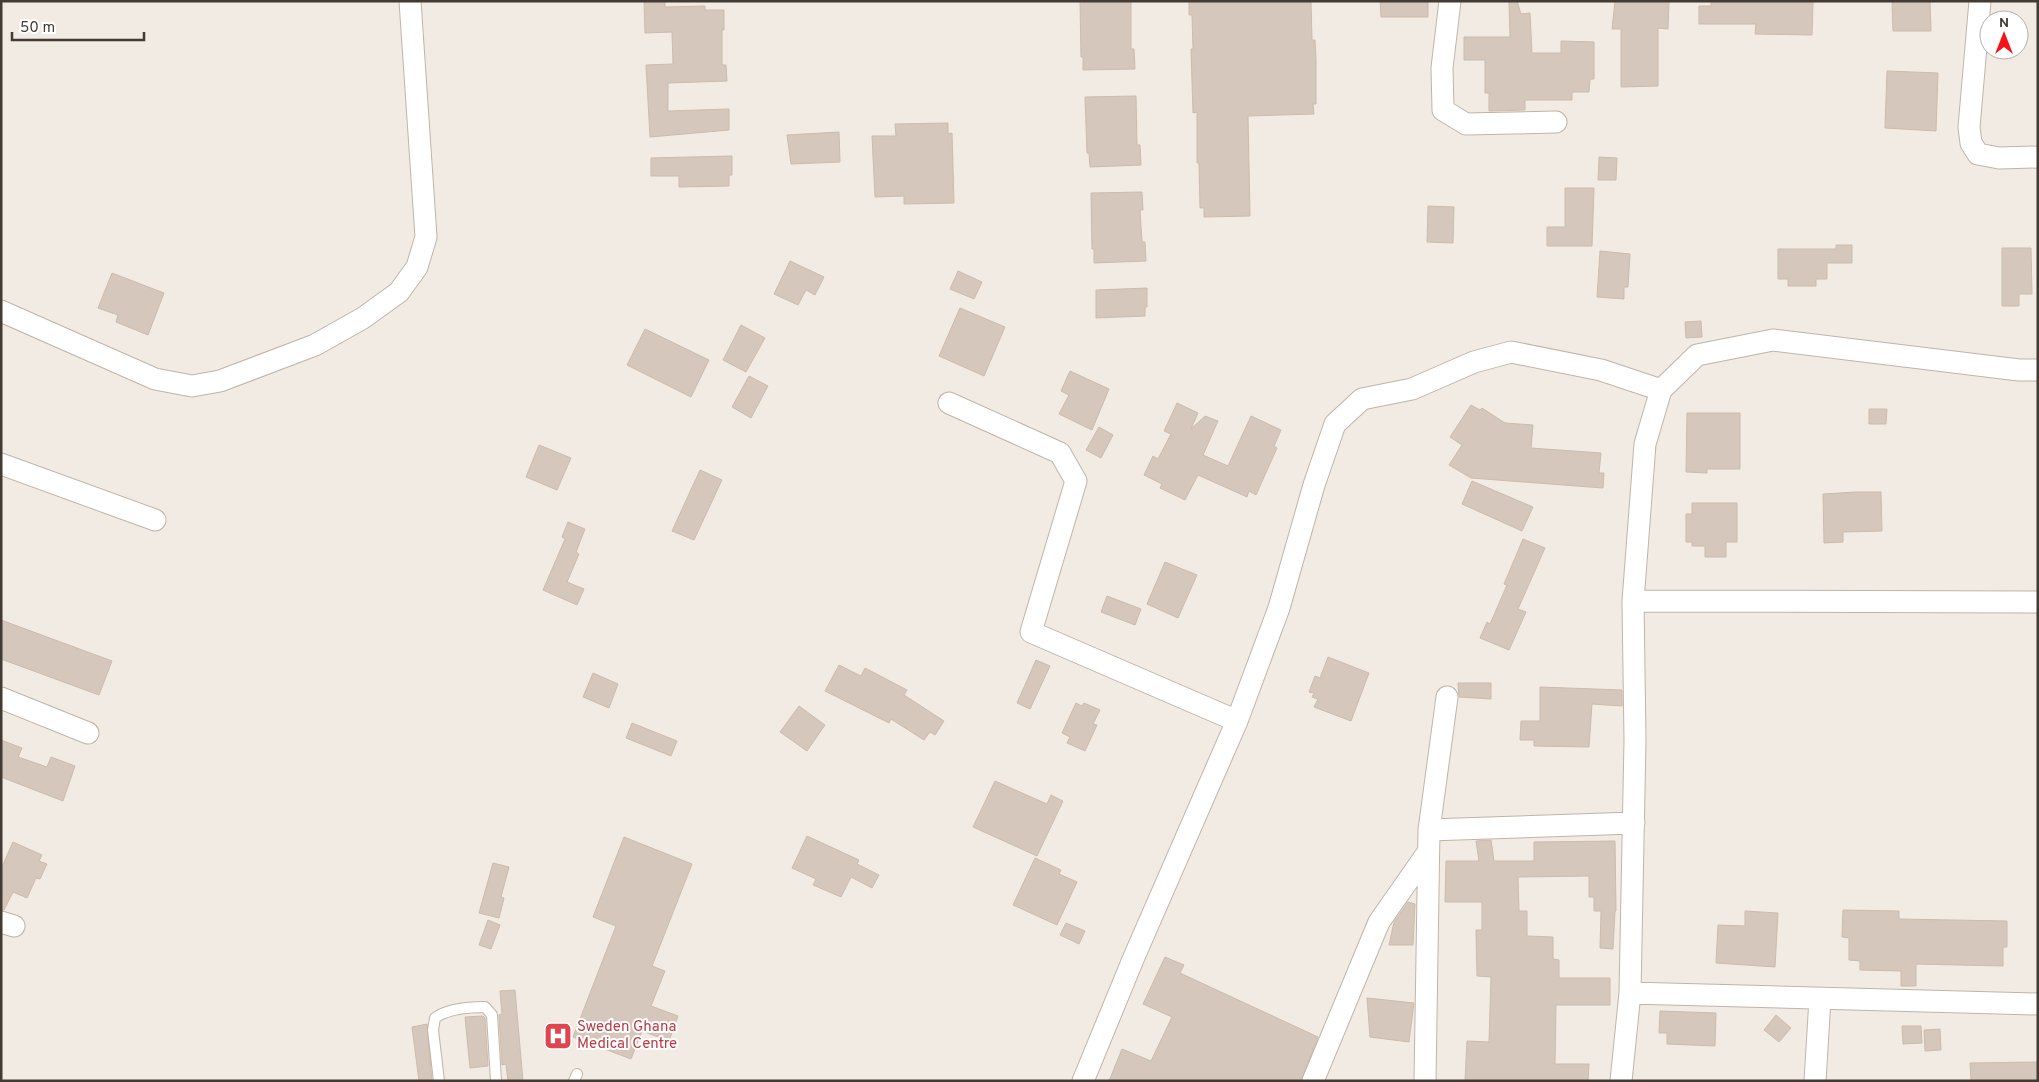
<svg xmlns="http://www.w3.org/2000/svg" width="2039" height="1082" viewBox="0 0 2039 1082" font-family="Overpass,sans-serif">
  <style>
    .building { fill: #d6c7bc; stroke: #cdbbac }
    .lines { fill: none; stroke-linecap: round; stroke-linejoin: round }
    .service-casing { stroke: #c0b4a9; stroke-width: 12 }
    .minor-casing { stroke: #c0b4a9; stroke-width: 23 }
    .service { stroke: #fff; stroke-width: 10 }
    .minor { stroke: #fff; stroke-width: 21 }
    .labels { text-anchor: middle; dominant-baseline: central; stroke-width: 4; stroke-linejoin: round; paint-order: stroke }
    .health-label { font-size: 15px; fill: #be3a42; stroke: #fff; text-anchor: start }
  </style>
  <rect width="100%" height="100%" fill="#f1ebe3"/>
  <!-- building -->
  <path class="building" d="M 644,1 L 665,1 L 665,7 L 705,6 L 705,10 L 724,10 L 724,30 L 722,30 L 722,65 L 726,65 L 727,81 L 668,83 L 668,111 L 729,109 L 729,130 L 650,137 L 646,65 L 673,64 L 672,32 L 645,33 Z
    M 1080,1 L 1131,1 L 1131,49 L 1134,49 L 1135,69 L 1083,70 L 1083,57 L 1081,57 Z
    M 1189,1 L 1311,1 L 1312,40 L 1315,40 L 1316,60 L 1316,104 L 1313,104 L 1314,114 L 1248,116 L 1250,216 L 1204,217 L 1204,208 L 1200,208 L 1199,163 L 1197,163 L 1197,112 L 1193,113 L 1191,49 L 1193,49 L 1192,15 L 1189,15 Z
    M 1380,1 L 1428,1 L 1428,17 L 1381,17 Z
    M 1509,1 L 1517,1 L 1521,14 L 1530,13 L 1532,53 L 1561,53 L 1561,41 L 1594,42 L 1594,79 L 1590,79 L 1589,92 L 1572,92 L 1572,100 L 1525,100 L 1525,110 L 1489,111 L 1489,93 L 1485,93 L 1485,60 L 1464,60 L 1464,37 L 1510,37 Z
    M 1615,1 L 1669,1 L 1668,29 L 1658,28 L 1658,86 L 1621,87 L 1621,29 L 1612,29 Z
    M 1711,1 L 1813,1 L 1812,35 L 1755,34 L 1756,24 L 1699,24 L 1699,6 L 1711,6 Z
    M 1892,1 L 1930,1 L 1931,31 L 1893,31 Z
    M 1887,71 L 1938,73 L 1936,131 L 1885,128 Z
    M 1136,96 L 1137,145 L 1140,145 L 1141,165 L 1090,167 L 1089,153 L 1087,153 L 1085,97 Z
    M 948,123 L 948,134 L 952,133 L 954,203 L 904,204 L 904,196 L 875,197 L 872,136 L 896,136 L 895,124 Z
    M 839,132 L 840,162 L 791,164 L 787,135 Z
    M 732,156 L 732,175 L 729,175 L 729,186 L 679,187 L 679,176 L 651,176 L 651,158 Z
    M 1599,157 L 1617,158 L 1616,180 L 1598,180 Z
    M 1565,188 L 1594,188 L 1592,246 L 1547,246 L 1547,227 L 1565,227 Z
    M 1142,192 L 1143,210 L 1140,210 L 1142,242 L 1145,242 L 1146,261 L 1094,263 L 1094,249 L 1092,249 L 1091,193 Z
    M 1428,206 L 1454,207 L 1453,243 L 1427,242 Z
    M 1836,245 L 1852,245 L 1852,263 L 1827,263 L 1827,279 L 1816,279 L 1816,286 L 1788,286 L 1788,279 L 1778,279 L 1778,249 L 1836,249 Z
    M 2002,248 L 2031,248 L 2032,294 L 2019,294 L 2019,306 L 2002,306 Z
    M 1600,251 L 1630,254 L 1628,287 L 1624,287 L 1624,299 L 1597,297 Z
    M 790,261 L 824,277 L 815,295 L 806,290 L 798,305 L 774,294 Z
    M 958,271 L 982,282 L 974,299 L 950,289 Z
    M 112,273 L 164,293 L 148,335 L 116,322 L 118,315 L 98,308 Z
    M 1147,288 L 1147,307 L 1145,307 L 1145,316 L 1096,318 L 1096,290 Z
    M 960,308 L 1005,327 L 984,376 L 939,356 Z
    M 1701,321 L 1702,337 L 1686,338 L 1685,322 Z
    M 741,325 L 765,338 L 746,372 L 723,360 Z
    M 645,329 L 709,360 L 691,397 L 627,365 Z
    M 1070,371 L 1109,389 L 1092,430 L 1059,414 L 1069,395 L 1061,391 Z
    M 749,376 L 768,386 L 751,418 L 732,407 Z
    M 1177,403 L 1198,413 L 1191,429 L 1205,416 L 1218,421 L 1203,455 L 1228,466 L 1251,416 L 1281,430 L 1274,446 L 1277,448 L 1256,495 L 1249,491 L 1247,497 L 1198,475 L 1185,500 L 1160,488 L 1162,484 L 1144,475 L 1153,456 L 1158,459 L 1171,434 L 1164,431 Z
    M 1471,405 L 1480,410 L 1482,408 L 1505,423 L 1533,425 L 1531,448 L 1601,453 L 1599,473 L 1604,473 L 1603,488 L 1471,478 L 1449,465 L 1462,445 L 1450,437 Z
    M 1869,409 L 1887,409 L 1886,424 L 1869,424 Z
    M 1687,413 L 1740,413 L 1740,469 L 1707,469 L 1707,473 L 1686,472 Z
    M 1099,427 L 1113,435 L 1101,458 L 1086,450 Z
    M 539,445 L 571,458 L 557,490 L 526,477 Z
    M 700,470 L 722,480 L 694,540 L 672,531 Z
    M 1472,481 L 1533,507 L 1522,531 L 1462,504 Z
    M 1856,492 L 1881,492 L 1882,531 L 1843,532 L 1843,542 L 1824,543 L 1823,494 Z
    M 1692,503 L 1737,503 L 1737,542 L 1726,542 L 1726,557 L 1705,557 L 1705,546 L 1692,546 L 1692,542 L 1686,542 L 1686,514 L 1692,514 Z
    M 568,522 L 585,529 L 576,552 L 579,554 L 567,582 L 584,589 L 577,605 L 543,590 L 565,539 L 562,537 Z
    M 1523,539 L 1545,548 L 1518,609 L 1526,612 L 1509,650 L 1480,638 L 1487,622 L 1490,624 L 1507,585 L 1504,584 Z
    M 1165,562 L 1197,575 L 1178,618 L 1147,604 Z
    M 1107,596 L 1141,609 L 1135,625 L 1101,612 Z
    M 1,620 L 112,661 L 99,695 L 1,659 Z
    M 1328,657 L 1369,673 L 1351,721 L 1314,707 L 1318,699 L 1312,697 L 1314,693 L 1309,692 L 1315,676 L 1320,678 Z
    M 1036,660 L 1050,666 L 1030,709 L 1017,703 Z
    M 839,665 L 861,676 L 865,668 L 907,690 L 904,695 L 944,721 L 935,735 L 930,732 L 924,740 L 891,719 L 889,723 L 825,691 Z
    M 593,673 L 618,684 L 609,708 L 583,697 Z
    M 1458,683 L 1491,683 L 1491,699 L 1459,697 Z
    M 1540,687 L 1622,690 L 1622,706 L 1592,704 L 1589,747 L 1534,746 L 1534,740 L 1520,740 L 1521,721 L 1540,721 Z
    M 1076,703 L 1082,706 L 1084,703 L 1100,710 L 1093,724 L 1097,725 L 1085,751 L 1067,743 L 1070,737 L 1062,733 Z
    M 799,706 L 825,725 L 807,751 L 780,732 Z
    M 632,723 L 677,741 L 671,756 L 626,738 Z
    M 1,740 L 22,748 L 18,757 L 47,767 L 51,757 L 75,766 L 63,801 L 1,777 Z
    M 995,781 L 1047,804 L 1051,795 L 1063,801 L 1037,856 L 973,827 Z
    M 807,836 L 859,860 L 857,864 L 879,875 L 872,888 L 851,877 L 841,897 L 813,885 L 816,879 L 792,868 Z
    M 624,837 L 692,864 L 652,966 L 665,971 L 651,1006 L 678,1016 L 669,1041 L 642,1031 L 631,1059 L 573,1037 L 616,926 L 593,917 Z
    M 1491,840 L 1494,861 L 1534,861 L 1534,842 L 1615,841 L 1616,911 L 1615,911 L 1613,949 L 1600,948 L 1601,911 L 1594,911 L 1594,897 L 1589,897 L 1589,876 L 1518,877 L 1519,911 L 1527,911 L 1527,936 L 1553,937 L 1553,959 L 1559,960 L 1559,978 L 1610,978 L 1610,1005 L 1556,1005 L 1555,1064 L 1589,1064 L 1588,1081 L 1465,1081 L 1467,1041 L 1489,1042 L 1491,977 L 1477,976 L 1476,930 L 1482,930 L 1482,902 L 1445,902 L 1446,861 L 1479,861 L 1476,841 Z
    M 13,842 L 42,855 L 39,861 L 47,864 L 40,879 L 36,878 L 27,898 L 13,892 L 4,910 L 1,910 L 1,869 Z
    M 1035,858 L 1061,870 L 1059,874 L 1077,882 L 1057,925 L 1013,905 Z
    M 493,863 L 509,867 L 501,897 L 504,898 L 499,918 L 479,913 Z
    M 1408,902 L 1415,904 L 1413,945 L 1389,945 L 1394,922 Z
    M 1843,910 L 1899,911 L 1899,919 L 2007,921 L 2007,947 L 2003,947 L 2003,966 L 1916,964 L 1916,986 L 1901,986 L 1901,971 L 1860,970 L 1860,961 L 1849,960 L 1849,938 L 1842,937 Z
    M 1745,911 L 1778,913 L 1775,967 L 1716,963 L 1718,925 L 1745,926 Z
    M 488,920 L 500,925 L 491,949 L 479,945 Z
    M 1066,923 L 1085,931 L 1079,944 L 1060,935 Z
    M 1165,957 L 1184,965 L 1180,973 L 1318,1037 L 1301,1081 L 1109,1081 L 1122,1049 L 1151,1061 L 1172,1017 L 1143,1004 Z
    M 515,990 L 523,1081 L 508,1081 L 506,1064 L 502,1065 L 499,1015 L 502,1014 L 500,991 Z
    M 1367,998 L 1414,1003 L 1409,1042 L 1370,1037 Z
    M 1660,1011 L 1716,1013 L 1715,1046 L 1667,1044 L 1667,1033 L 1659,1033 Z
    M 1776,1015 L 1791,1028 L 1779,1042 L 1764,1030 Z
    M 483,1016 L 485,1018 L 488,1066 L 470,1068 L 465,1017 Z
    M 427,1024 L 432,1081 L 419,1081 L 412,1027 Z
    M 1902,1026 L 1921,1026 L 1922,1043 L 1903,1044 Z
    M 1940,1029 L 1941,1050 L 1925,1051 L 1924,1030 Z
    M 2038,1062 L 2038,1081 L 1971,1081 L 1970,1063 Z"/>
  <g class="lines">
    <defs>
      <path id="service" d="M 439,1081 L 433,1030 L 435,1018 C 447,1009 470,1007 485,1007 L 492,1015 L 496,1081
        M 574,1081 L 577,1074"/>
      <path id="minor" d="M 1450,1 L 1442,68 L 1443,110 L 1466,124 L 1556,122
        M 1980,1 L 1969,127 L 1971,143 L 1978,154 L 1999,158 L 2038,157
        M 1,311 L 155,379 L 192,386 L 220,381 L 315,345 L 363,318 L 399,292 L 417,267 L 426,237 L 410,1
        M 949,403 L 1060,453 L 1076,481 L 1031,632 L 1237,721
        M 1,464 L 155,520
        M 1633,601 L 2038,602
        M 1,698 L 88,733
        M 1429,830 L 1634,823
        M 1,922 L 14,926
        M 1630,993 L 2038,1004
        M 1083,1081 L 1134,957 L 1237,721 L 1279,608 L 1314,485 L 1335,424 L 1362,399 L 1412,389 L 1474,362 L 1511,352 L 1601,370 L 1661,390
        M 1313,1081 L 1379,922 L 1428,852
        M 1425,1081 L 1429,830 L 1447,697
        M 1621,1081 L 1630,993 L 1635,740 L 1633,601 L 1645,444 L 1661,390 L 1697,355 L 1773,340 L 2019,370 L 2038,370
        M 1815,1081 L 1820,999"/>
    </defs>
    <!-- service casing -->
    <use href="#service" class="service-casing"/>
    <!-- minor casing -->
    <use href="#minor" class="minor-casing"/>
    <!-- service -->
    <use href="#service" class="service"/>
    <!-- minor -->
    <use href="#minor" class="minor"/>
  </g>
  <!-- icons -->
  <defs>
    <symbol id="hospital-square" viewBox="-11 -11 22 22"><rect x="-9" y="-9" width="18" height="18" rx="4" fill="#e0444e" stroke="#fff"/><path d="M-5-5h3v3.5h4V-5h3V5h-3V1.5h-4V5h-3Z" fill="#fff"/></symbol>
  </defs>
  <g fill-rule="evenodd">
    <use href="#hospital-square" x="542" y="1020" width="32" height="32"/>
  </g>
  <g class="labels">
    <!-- health labels -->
    <g class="health-label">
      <text x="577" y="1027">Sweden Ghana<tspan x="577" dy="17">Medical Centre</tspan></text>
    </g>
  </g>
  <!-- border -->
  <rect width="2039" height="1082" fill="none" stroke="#433a33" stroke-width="5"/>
  <!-- north arrow -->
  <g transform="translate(2004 35)"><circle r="24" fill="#ffffff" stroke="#b4b0ad"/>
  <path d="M0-4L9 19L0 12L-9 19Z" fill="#f81317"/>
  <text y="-8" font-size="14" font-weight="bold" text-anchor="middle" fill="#433a33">N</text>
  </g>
  <!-- scale -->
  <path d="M12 32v8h132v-8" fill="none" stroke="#433a33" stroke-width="2.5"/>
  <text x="20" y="32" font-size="15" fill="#433a33" stroke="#ffffff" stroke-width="4" paint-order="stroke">50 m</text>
</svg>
